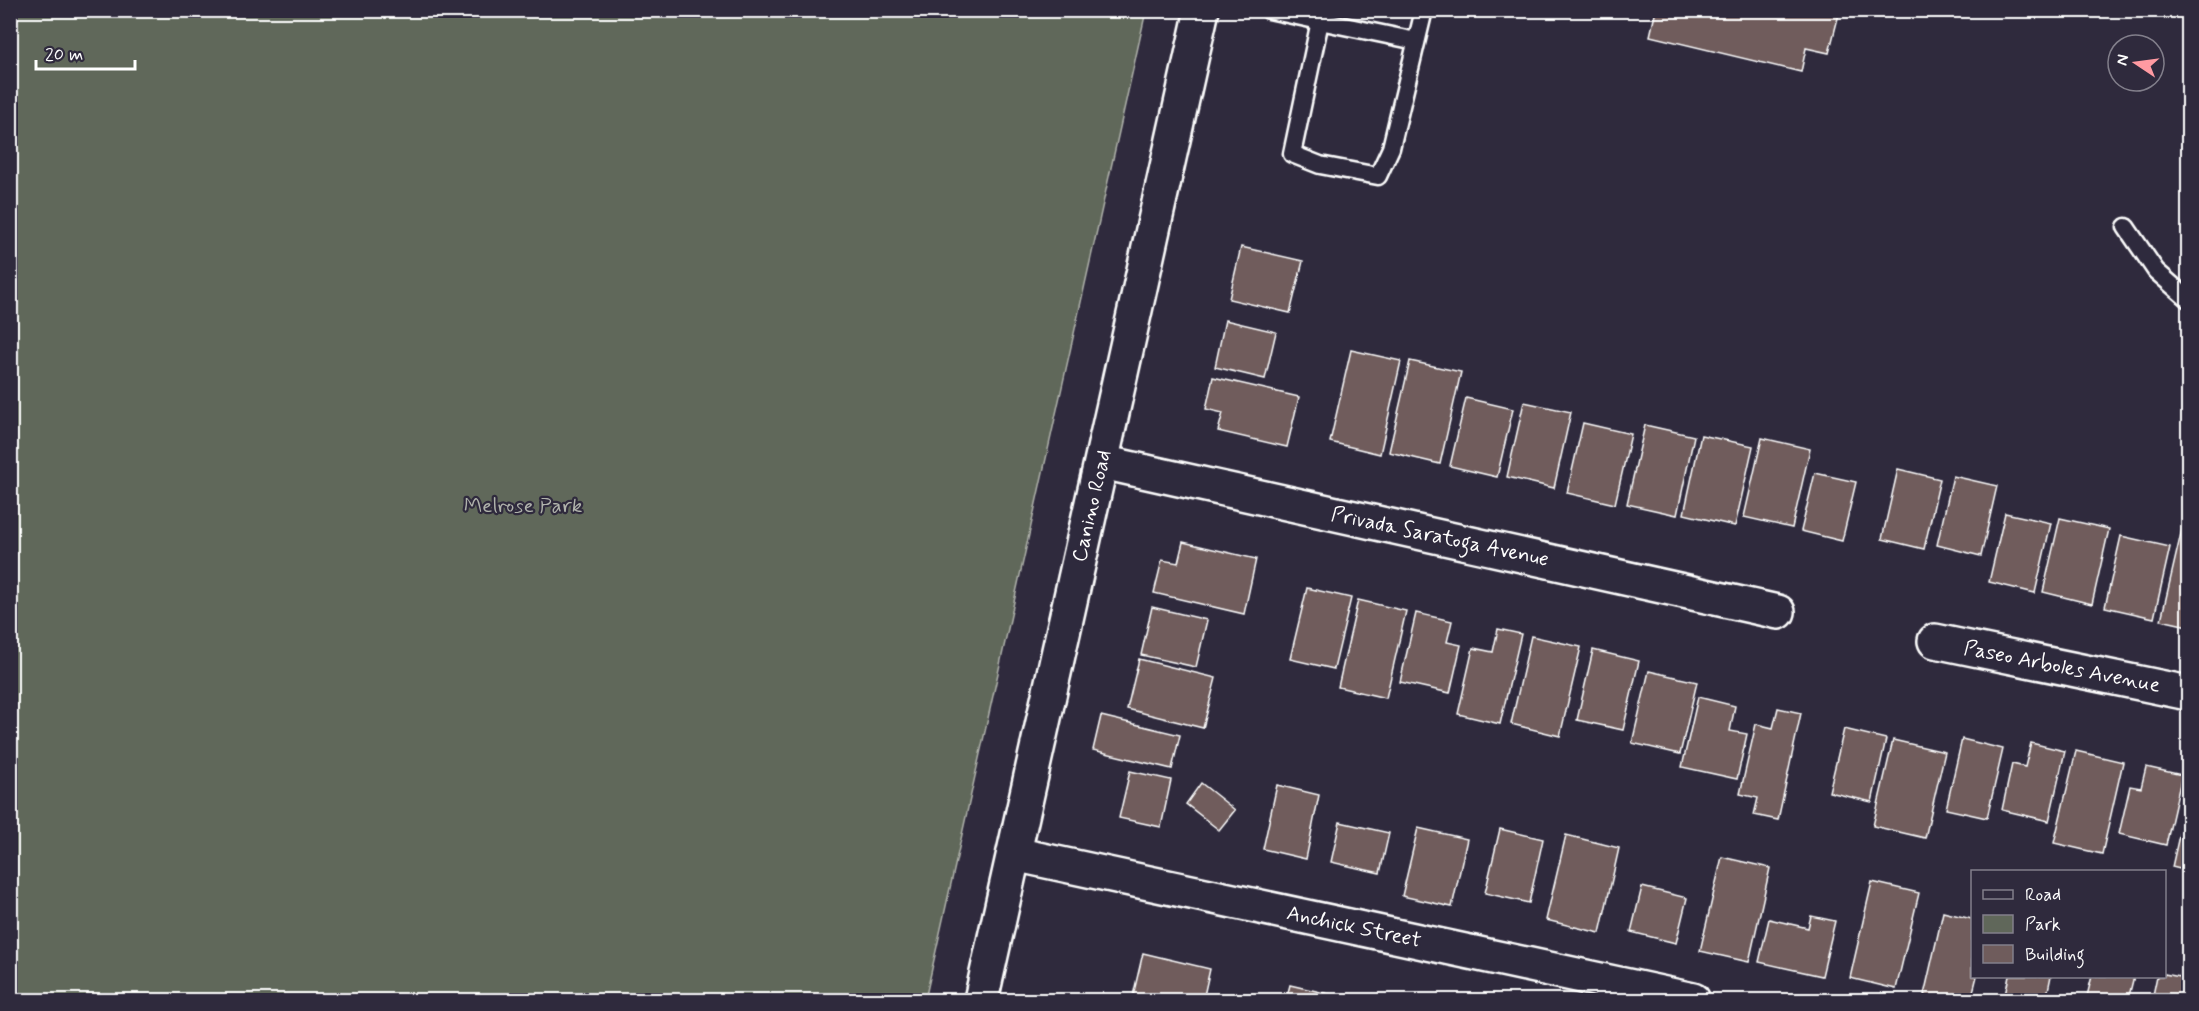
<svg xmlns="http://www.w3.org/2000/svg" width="2199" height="1011" viewBox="0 0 2199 1011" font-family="Mynerve,sans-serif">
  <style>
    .green { fill: #60675a; stroke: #b0b3ac; stroke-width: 1.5 }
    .building { fill: #6f5c5c; stroke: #fff; stroke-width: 1.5 }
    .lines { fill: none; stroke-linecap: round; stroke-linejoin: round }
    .service-casing { stroke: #fff; stroke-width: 21 }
    .minor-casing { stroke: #fff; stroke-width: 38 }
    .tertiary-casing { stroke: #fff; stroke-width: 38 }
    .service { stroke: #2f2a3d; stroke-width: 16 }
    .minor { stroke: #2f2a3d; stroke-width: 33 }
    .tertiary { stroke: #2f2a3d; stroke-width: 33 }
    .labels { text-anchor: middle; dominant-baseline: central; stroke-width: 4.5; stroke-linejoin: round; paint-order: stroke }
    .park-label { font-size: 21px; fill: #b0b3ac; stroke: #2f2a3d }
    .street-label { font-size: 21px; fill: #fff; stroke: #2f2a3d }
  </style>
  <rect width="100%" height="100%" fill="#2f2a3d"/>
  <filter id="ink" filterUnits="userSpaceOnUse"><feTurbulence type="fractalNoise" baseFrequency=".0167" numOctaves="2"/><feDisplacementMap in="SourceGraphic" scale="12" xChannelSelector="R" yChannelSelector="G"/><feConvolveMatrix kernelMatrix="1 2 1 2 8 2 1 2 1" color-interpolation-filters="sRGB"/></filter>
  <g filter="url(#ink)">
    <!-- green -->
    <path class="green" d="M 11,10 L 1146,11 L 925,1000 L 11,1000 Z"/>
    <!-- building -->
    <path class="building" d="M 1656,10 L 1840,10 L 1829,53 L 1806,48 L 1801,72 L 1650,36 Z
      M 1241,247 L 1303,261 L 1290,313 L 1229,299 Z
      M 1225,320 L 1276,332 L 1265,379 L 1215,367 Z
      M 1351,350 L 1401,361 L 1380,454 L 1330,442 Z
      M 1410,361 L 1461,372 L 1440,464 L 1389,452 Z
      M 1213,377 L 1299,397 L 1287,447 L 1218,431 L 1223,413 L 1206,409 Z
      M 1466,398 L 1513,409 L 1497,477 L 1450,466 Z
      M 1524,402 L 1571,412 L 1554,488 L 1507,477 Z
      M 1583,423 L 1631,434 L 1615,504 L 1567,493 Z
      M 1645,425 L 1694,436 L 1677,515 L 1627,504 Z
      M 1701,435 L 1753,446 L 1735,526 L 1684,514 Z
      M 1762,438 L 1810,449 L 1792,528 L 1744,517 Z
      M 1898,469 L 1940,479 L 1924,549 L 1882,539 Z
      M 1815,473 L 1856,482 L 1842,541 L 1801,531 Z
      M 1953,476 L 1997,486 L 1981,556 L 1937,545 Z
      M 2005,513 L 2051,523 L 2035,593 L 1989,582 Z
      M 2060,518 L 2109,529 L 2092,604 L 2043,592 Z
      M 2182,529 L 2188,530 L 2188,626 L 2161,620 Z
      M 2121,536 L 2170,547 L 2154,618 L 2105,607 Z
      M 1183,542 L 1256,559 L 1244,614 L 1154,593 L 1162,560 L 1178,563 Z
      M 1307,588 L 1351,598 L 1334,669 L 1290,659 Z
      M 1358,600 L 1406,611 L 1386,698 L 1338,687 Z
      M 1152,607 L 1207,620 L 1196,667 L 1141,655 Z
      M 1416,613 L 1452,621 L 1447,642 L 1461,645 L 1450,693 L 1400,682 Z
      M 1498,629 L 1521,634 L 1500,724 L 1458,714 L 1473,648 L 1493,652 Z
      M 1531,636 L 1581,647 L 1560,736 L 1511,724 Z
      M 1593,650 L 1639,661 L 1623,730 L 1577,720 Z
      M 1139,659 L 1216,678 L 1203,728 L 1127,709 Z
      M 1649,671 L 1697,682 L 1680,754 L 1632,743 Z
      M 1698,697 L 1735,706 L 1730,731 L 1747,734 L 1737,779 L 1682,767 Z
      M 1778,708 L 1801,713 L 1778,820 L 1754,815 L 1758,798 L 1740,794 L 1756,724 L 1773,728 Z
      M 1101,716 L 1180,735 L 1172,769 L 1093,750 Z
      M 1844,729 L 1886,739 L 1872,802 L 1829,792 Z
      M 1962,739 L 2003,749 L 1987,818 L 1946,809 Z
      M 1893,740 L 1945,752 L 1925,838 L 1873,826 Z
      M 2031,743 L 2065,751 L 2049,821 L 2002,810 L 2012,764 L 2025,767 Z
      M 2076,751 L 2123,762 L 2102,854 L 2054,843 Z
      M 2146,767 L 2182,775 L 2166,845 L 2119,834 L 2130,786 L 2141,788 Z
      M 1130,771 L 1171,780 L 1161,827 L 1119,818 Z
      M 1201,783 L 1235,810 L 1219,830 L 1186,804 Z
      M 1277,785 L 1319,795 L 1306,859 L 1263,849 Z
      M 2188,795 L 2188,871 L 2172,867 Z
      M 1340,822 L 1389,833 L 1380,873 L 1331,862 Z
      M 1418,828 L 1467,839 L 1452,907 L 1402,896 Z
      M 1500,829 L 1543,839 L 1529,903 L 1485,893 Z
      M 1566,835 L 1619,848 L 1600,933 L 1546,920 Z
      M 1722,857 L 1770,868 L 1749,962 L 1700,951 Z
      M 1872,882 L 1919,893 L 1896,989 L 1850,978 Z
      M 1642,887 L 1687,898 L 1676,943 L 1631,932 Z
      M 1943,912 L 1972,919 L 1972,976 L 1977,976 L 1971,1000 L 1946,1000 L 1924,995 Z
      M 1811,916 L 1835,921 L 1822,976 L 1759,962 L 1769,919 L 1808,928 Z
      M 1143,953 L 1210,969 L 1203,1000 L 1132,1000 Z
      M 2183,964 L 2188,965 L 2188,1000 L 2152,1000 L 2157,976 L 2164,976 L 2164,974 L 2180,977 Z
      M 2009,976 L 2051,976 L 2046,1000 L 2004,1000 Z
      M 2092,976 L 2134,976 L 2128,1000 L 2086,1000 Z
      M 1290,985 L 1355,1000 L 1286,1000 Z"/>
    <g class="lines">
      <defs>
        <path id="service" d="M 1269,10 L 1320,21 L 1322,12
          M 1416,41 L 1320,21 L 1292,154 L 1320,165 L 1378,176 L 1391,148 L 1424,10
          M 2126,227 L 2156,271 L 2188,299"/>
        <path id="minor" d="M 1102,462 L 1778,612
          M 1935,641 L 2188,693
          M 1014,854 L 1693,1000"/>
        <path id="tertiary" d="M 981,1000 L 1202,10"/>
      </defs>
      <!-- service casing -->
      <use href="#service" class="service-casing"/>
      <!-- minor casing -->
      <use href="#minor" class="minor-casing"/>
      <!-- tertiary casing -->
      <use href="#tertiary" class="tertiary-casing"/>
      <!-- service -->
      <use href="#service" class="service"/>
      <!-- minor -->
      <use href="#minor" class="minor"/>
      <!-- tertiary -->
      <use href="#tertiary" class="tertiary"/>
    </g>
  </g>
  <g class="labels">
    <!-- park labels -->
    <g class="park-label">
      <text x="523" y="506">Melrose Park</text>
    </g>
    <!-- street labels -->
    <g class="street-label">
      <text transform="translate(1092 506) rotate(-77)">Canino Road</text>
      <text transform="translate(1440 537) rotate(12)">Privada Saratoga Avenue</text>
      <text transform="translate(2062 667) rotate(11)">Paseo Arboles Avenue</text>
      <text transform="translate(1354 927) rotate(12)">Anchick Street</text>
    </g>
  </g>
  <!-- margin -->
  <rect width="2199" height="1011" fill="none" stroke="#2f2a3d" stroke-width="36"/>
  <rect x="18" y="18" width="2163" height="975" fill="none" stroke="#fff" stroke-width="2" filter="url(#ink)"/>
  <!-- legend -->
  <rect x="1971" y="870" width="195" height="108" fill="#2f2a3d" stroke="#827f8b" stroke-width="1.5"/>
  <rect x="1983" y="890" width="30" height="9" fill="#2f2a3d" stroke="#827f8b" stroke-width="1.5"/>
  <text x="2025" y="900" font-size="18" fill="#ffffff">Road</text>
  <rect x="1983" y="915" width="30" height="18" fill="#60675a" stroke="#827f8b" stroke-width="1.5"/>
  <text x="2025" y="930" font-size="18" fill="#ffffff">Park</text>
  <rect x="1983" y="945" width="30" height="18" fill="#6f5c5c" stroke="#827f8b" stroke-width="1.5"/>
  <text x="2025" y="960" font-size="18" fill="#ffffff">Building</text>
  <!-- north arrow -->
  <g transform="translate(2136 63) rotate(283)"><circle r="28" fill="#2f2a3d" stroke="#827f8b" stroke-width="1.5"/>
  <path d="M0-4.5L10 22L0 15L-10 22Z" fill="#ff9aa2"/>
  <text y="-9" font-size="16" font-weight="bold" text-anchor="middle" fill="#ffffff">N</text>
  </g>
  <!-- scale -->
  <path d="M36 60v9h99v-9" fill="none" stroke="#ffffff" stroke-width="3"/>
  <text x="45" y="60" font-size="18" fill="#ffffff" stroke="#2f2a3d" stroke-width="4.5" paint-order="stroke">20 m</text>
</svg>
